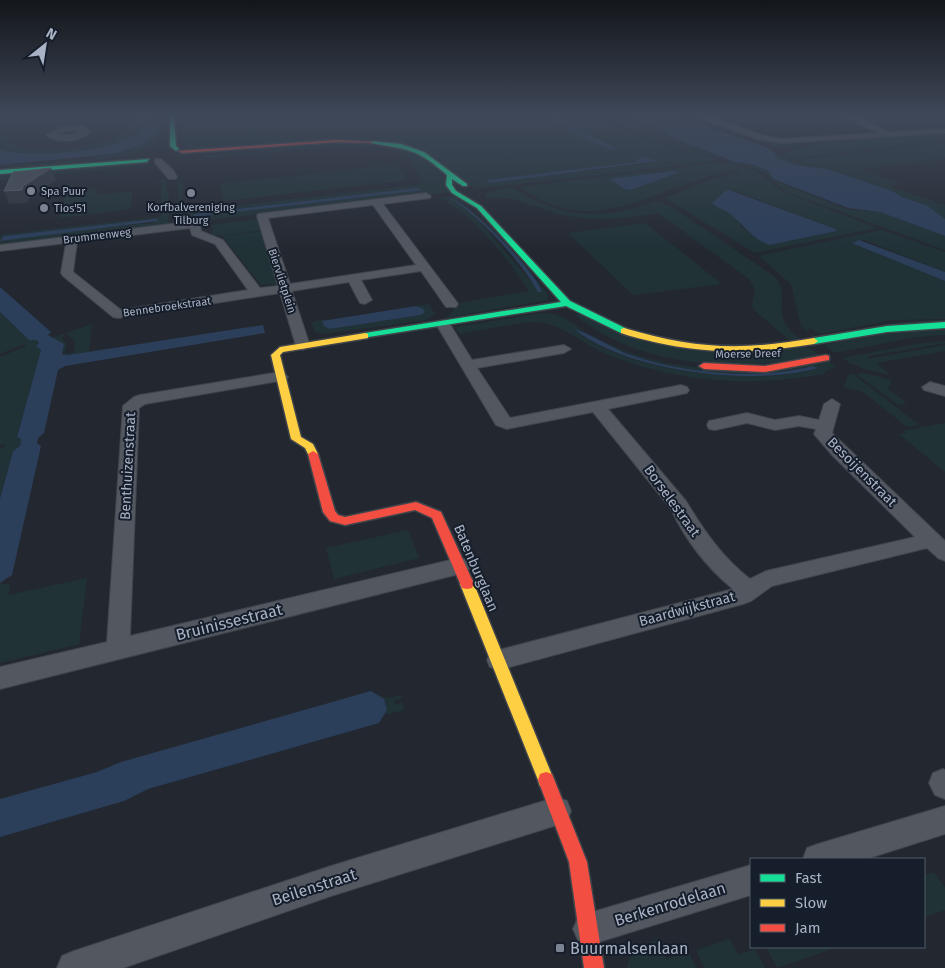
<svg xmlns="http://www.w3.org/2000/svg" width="945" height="968" viewBox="0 0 945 968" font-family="'Fira Sans',sans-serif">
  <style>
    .green { fill: #203236; fill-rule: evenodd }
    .water { fill: #2b3e5a }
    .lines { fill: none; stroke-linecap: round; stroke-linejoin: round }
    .street-casing { stroke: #40444b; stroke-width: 2 }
    .fast-casing { stroke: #40444b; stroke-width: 3 }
    .slow-casing { stroke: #40444b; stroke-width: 3 }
    .jam-casing { stroke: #40444b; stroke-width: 3 }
    .street { fill: #525760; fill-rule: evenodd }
    .fast { fill: #16e098; fill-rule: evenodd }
    .slow { fill: #ffcf43; fill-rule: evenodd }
    .jam { fill: #f24e42; fill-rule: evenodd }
    .shaded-wall { fill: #31363e }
    .building { fill: #4d535c; stroke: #5c626d }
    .poi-dot { fill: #7b8291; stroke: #161e2b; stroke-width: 2 }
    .labels { text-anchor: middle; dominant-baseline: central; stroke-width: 4; stroke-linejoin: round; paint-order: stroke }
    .far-poi-label { font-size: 11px; fill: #aab3c5; stroke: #161e2b; text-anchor: start }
    .far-street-label { font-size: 11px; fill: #aab3c5; stroke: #161e2b }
    .street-label { font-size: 14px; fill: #aab3c5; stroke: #161e2b }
    .near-street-label { font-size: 16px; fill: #aab3c5; stroke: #161e2b }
    .near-poi-label { font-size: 16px; fill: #aab3c5; stroke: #161e2b; text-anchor: start }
  </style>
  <rect width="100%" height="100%" fill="#232830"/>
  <!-- green -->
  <path class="green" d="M 73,115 L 111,115 L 139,122 L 142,129 C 121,153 29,158 0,150 L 0,146 L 11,150 L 34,152 L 13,150 L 0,144 L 0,135 L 9,136 L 7,141 C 25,158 113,148 127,129 L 126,125 C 111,115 89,118 72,119 Z
    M 157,115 L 165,115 L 165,129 L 160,133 L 155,145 C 117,164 43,165 0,167 L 0,165 C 39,163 110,162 144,144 C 149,140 151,134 157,130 Z
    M 179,115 L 273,115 L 282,134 L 274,115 L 411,115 L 423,127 L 413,115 L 541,115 L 562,124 L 570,133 L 601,146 L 616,150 L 619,149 L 582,132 L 574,124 L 554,115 L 589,115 L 700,159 L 702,157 L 593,115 L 613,115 L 649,129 L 658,137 L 715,160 L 680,165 L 672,161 L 669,162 L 676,166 L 476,189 L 456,178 L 439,160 L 380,142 L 196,149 L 183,146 ZM 638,162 L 658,162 L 490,183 L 486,181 Z
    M 617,115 L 667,132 L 665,135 L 667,137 L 728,161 L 749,163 L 768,170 L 777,182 L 849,210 L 880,212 L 945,236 L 945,250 L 787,192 C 777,186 771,176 760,171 C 740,162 721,160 700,152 C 670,140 646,126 617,115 Z
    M 684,115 L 692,115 L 771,141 L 804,145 L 779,149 L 733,130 Z
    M 945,132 L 945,141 L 801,157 L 806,159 L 945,143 L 945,158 C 917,165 889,162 861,170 L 900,183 L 890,187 L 945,205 L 945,219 L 928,206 L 902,197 L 892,191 L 827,169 L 794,165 L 776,158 L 775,153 L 807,165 L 784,154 C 793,147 807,150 815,142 Z
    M 340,143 C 380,146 437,143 450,192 L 181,223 L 179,216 L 178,183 L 183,182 L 182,212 L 424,184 L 406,153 L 380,147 L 338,146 L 184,160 L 183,168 L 184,160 L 205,157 L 206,155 Z
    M 719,163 L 736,165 L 756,171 L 779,190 L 877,228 L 755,253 L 665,198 L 712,179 L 742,172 L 737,170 C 660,181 598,245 520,187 ZM 677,171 L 633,190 L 624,189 L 610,179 ZM 734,190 L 836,229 L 837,231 L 770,245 L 744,229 L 732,214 L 713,203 L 723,193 Z
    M 133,164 L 151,165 L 0,180 L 0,176 Z
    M 395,165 L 408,180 L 224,201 L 220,184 Z
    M 165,179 C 170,196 171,208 167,226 L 0,246 L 0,235 L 6,234 L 159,217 L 162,215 L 161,189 L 132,192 L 131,209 L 59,218 L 67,191 L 97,188 L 97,195 L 161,189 L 161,182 L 154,182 ZM 154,219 L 155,223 L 4,236 Z
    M 511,187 C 562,219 601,221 657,201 L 670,206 L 774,276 C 795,299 765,311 800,339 L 789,340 L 753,309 L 752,305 L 755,289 L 749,279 L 658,213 C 626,219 596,222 563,215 C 536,209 514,194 486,198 L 484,193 Z
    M 454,196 C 493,220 519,260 548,294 L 547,300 L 445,318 L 453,311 L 455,304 L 529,291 C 512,264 469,209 439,198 ZM 449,198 C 478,203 527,268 541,293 L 472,213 Z
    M 260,219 L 264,230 L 220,236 L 211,234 L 213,231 L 212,226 L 202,226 Z
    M 645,223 L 722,284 L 633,295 L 568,233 Z
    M 881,230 L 945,252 L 945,272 L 864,240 L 854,242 L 945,281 L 945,319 L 892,320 L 820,334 L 809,328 L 808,332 L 815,336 L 900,322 L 945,320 L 817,340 L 801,326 L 791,284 L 759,256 Z
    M 264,231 L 279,284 L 261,285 L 222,236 Z
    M 429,304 L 435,314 L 426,320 L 324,334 L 315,332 L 311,322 L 327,319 L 323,322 L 330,329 L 421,315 L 422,308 L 416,306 Z
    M 0,312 L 29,340 L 36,340 L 41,350 L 17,437 L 22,439 L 20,446 L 13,451 L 0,499 L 0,448 L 4,448 L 5,444 L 0,445 L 0,357 L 26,346 L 24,344 L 0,354 Z
    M 542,313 C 565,312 576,328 595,338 C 616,348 637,356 659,361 C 714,375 774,365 830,362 L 836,367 L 826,371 L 824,374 C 752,387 680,383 611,356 C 587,347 561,322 535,322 C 511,323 484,330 460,334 L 455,327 ZM 574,329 C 585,330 613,348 626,353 C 678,372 759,382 812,367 L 818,368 C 761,387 619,372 574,329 Z
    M 582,313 L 649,343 L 810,348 L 821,356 C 740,371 642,370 575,315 Z
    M 92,324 L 89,352 C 64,356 66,357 51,338 L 63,334 L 66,336 L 61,338 L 67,344 L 65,353 L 74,353 C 76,341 75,340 66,333 Z
    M 945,328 L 945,335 L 916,337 L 835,353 L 824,345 L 882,334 Z
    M 945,341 L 945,343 L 869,356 L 868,359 L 945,345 L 945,351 L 877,363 L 890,375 L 861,368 L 855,364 L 851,364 L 843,358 L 916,344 Z
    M 864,373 L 891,380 L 888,389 L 907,403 L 898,405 L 856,374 Z
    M 853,374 L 919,425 L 907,427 L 863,392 L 844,387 L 848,375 Z
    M 945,423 L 945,472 L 899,434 L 906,433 L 903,431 Z
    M 408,530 L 419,558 L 334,579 L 326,548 Z
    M 87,578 L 79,644 L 0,663 L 0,583 L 10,585 L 8,595 Z
    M 377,695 L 387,698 L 401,695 L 402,698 L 394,701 L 395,705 L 403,703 L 404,710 L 385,715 L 387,710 L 384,699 Z
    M 934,872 L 945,888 L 945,910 L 924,917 L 924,875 Z
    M 659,939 L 667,959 L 689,952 L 696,968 L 627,968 C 630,950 643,945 659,939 Z
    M 730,939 L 738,955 L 755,949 L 765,968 L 704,968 L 696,950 Z
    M 766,947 L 837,947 L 777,968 Z"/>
  <!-- water -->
  <path class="water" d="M 111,115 L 157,115 L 157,130 L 142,145 L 114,154 L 0,165 L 0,150 C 28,158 123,153 142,129 L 142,124 L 132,119 Z
    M 541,115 L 554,115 L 572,123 L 582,132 L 619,149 L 611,149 L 590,142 L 570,133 L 562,124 Z
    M 622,115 L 673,115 L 768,148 L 775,153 L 776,158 L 796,165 L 827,169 L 892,191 L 902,197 L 928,206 L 945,219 L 945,236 L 880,212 L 848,208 L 773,179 L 768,170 L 751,164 L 734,162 L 668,136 L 668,132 Z
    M 644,157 L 658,161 L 490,183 L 486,180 L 637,162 L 640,158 Z
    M 673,171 L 679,172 L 631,190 L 624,189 L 610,179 Z
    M 417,188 L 423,190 L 192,217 L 195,214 Z
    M 729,190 L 836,229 L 837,231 L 770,245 C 754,240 745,227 733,216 C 727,210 718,209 712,203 L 724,192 Z
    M 449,198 C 469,201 537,273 542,292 L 538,292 C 522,263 479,214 449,198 Z
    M 154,219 L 158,219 L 158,221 L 0,241 L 4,236 Z
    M 859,240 L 945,272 L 945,281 L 852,243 Z
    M 0,287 L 51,332 L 48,335 L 64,344 L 62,354 L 68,355 L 263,325 L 265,333 L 65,366 L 58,370 L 44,433 L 38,438 L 37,443 L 41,446 L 12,575 L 0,583 L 0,499 L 13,451 L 20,446 L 21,439 L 17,437 L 41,350 L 36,346 L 39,343 L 36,340 L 29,340 L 0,312 Z
    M 416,306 L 422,308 L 425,312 L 421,315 L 330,329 L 324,326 L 322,321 Z
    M 574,329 C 582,330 614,348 625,353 C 680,373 756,381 813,366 L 818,368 C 754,387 626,372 574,329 Z
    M 371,691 L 384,699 L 387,710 L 379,723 L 148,789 L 124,801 L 0,837 L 0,799 L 97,772 L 121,762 Z"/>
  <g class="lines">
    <defs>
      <path id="street" d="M 692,115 L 704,115 L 762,135 L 781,139 L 879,133 L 840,115 L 851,115 L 890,132 L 945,129 L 945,133 L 781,143 L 757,139 Z
        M 82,126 L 91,131 C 81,142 58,145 46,135 L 61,127 ZM 80,130 L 73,135 L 57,135 L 65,131 Z
        M 155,159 L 161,159 L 173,170 L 177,177 L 175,179 L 169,179 L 155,163 Z
        M 426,193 L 431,196 L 430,198 L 383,204 L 456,301 L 458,304 L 456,307 L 446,307 L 421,271 L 361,280 L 372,300 L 365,304 L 360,303 L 349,282 L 292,291 L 310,346 L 303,350 L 296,346 L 280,293 L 118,318 L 113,317 L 63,276 L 61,273 L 66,243 L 0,251 L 0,245 L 195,221 L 200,224 L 201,231 L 223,240 L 260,288 L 278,286 L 257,216 L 258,214 ZM 373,205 L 416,265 L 290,284 L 268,218 ZM 190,228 L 192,235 L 215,244 L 248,290 L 121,310 L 73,272 L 77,242 Z
        M 443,320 L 448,321 L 472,360 L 564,345 L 571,349 L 564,353 L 477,368 L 510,418 L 681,385 L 687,387 L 689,390 L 687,393 L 608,409 L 686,501 C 704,531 723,558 750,579 L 766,571 L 915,537 L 832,455 L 814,434 L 816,429 L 799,426 L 775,430 L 747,423 L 715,430 L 709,429 L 707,425 L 709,421 L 747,413 L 775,420 L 799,416 L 819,420 L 824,404 L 832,399 L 840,404 L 832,433 L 945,541 L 945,561 L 938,558 L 927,548 L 772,586 L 751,601 L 743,604 L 499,670 L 490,667 L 487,660 L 490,653 L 499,650 L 733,589 C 707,568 685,539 671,509 L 593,412 L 507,429 L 496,425 L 436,324 Z
        M 280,372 L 285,374 L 288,377 L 285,380 L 145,404 L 139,408 L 130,636 L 459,558 L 467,560 L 470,566 L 467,572 L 0,689 L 0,667 L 107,642 L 123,406 L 134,397 L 140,395 Z
        M 930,382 L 945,386 L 945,396 L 924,390 L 922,387 Z
        M 943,769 L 945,770 L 945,799 L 935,795 L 929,783 L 933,773 Z
        M 557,797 L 567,801 L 571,811 L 567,821 L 557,825 L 331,896 L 123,968 L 57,968 L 62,956 L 74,951 L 331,866 Z
        M 945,806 L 945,834 L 866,859 L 803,859 L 807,848 L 818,844 Z
        M 751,865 L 751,895 L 589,945 L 578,940 L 573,929 L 578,918 L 589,913 Z"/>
      <path id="fast" d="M 170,115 L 174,115 L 176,146 L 179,149 L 176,151 L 170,146 Z
        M 372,141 L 401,144 L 424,152 L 467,184 L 467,186 L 463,186 L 452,179 L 452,185 L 456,191 L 481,206 L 570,301 L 627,329 L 627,333 L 621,333 L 566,306 L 362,338 L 362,334 L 365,333 L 561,302 L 477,208 L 452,193 L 446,185 L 447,175 C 416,148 409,150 370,143 Z
        M 149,159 L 147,162 L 0,174 L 0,170 Z
        M 945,322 L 945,328 L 887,332 L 814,344 L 810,341 L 814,338 L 887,326 Z"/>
      <path id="slow" d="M 624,328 C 695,349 741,351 814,338 L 818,341 L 814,344 C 756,353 712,355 654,342 C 643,339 632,337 621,333 L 621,329 Z
        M 365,333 L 368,334 L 368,338 L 283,352 L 280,355 L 301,437 L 313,444 L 318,454 L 313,457 L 309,456 L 305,448 L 291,439 L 271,355 L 280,347 Z
        M 467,579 L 472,580 L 474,584 L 554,780 L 552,786 L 546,788 L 540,786 L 538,780 L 460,584 L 462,580 Z"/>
      <path id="jam" d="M 337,140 L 374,142 L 372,143 L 337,142 L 182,153 L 179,151 Z
        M 826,355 L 829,356 L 829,360 L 765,372 L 704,369 L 699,366 L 704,363 L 765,366 Z
        M 313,451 L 318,454 L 335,511 L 338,515 L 345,517 L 416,502 L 441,512 L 474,584 L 472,588 L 467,589 L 462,588 L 432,518 L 415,510 L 345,525 L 330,521 L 323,512 L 308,454 Z
        M 546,772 L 552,774 L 587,862 L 604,968 L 584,968 L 569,862 L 538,780 L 540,774 Z"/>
    </defs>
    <!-- street casing -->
    <use href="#street" class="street-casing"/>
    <!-- fast casing -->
    <use href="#fast" class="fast-casing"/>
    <!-- slow casing -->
    <use href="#slow" class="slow-casing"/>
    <!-- jam casing -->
    <use href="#jam" class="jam-casing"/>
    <!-- street -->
    <use href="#street" class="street"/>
    <!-- fast -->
    <use href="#fast" class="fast"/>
    <!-- slow -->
    <use href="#slow" class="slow"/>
    <!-- jam -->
    <use href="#jam" class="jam"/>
  </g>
  <!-- shaded-wall -->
  <path class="shaded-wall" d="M 51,168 L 56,180 L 29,199 L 27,203 L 9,204 L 4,191 Z"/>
  <!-- building -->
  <path class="building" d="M 51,168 L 23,186 L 22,190 L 4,191 L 13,172 Z"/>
  <!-- sky -->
  <linearGradient id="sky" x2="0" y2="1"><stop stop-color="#13161a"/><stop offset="0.46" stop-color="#3f4859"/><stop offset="1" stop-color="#3f4859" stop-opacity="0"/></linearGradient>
  <rect width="945" height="251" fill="url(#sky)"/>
  <!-- markers -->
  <g class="poi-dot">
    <circle cx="31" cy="191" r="5"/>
    <circle cx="191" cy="193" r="5"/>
    <circle cx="44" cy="208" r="5"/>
    <rect x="555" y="943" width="10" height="10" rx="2.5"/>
  </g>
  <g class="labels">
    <!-- far-poi labels -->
    <g class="far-poi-label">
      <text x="41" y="191">Spa Puur</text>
      <text x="191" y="207" text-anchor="middle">Korfbalvereniging<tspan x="191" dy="13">Tilburg</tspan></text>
      <text x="54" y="208">Tios'51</text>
    </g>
    <!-- far-street labels -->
    <g class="far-street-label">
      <text transform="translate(97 236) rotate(-7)">Brummenweg</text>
      <text transform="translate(282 281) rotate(72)">Biervlietplein</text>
      <text transform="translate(167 307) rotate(-8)">Bennebroekstraat</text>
      <text transform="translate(748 354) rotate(-1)">Moerse Dreef</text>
    </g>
    <!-- street labels -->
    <g class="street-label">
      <text transform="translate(128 466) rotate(-87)">Benthuizenstraat</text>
      <text transform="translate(862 472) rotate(45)">Besoijenstraat</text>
      <text transform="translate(672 501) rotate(54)">Borselestraat</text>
      <text transform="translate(476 568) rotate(67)">Batenburglaan</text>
      <text transform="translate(687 609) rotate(-15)">Baardwijkstraat</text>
    </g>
    <!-- near-street labels -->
    <g class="near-street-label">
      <text transform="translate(229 622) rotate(-14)">Bruinissestraat</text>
      <text transform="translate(314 887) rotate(-18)">Beilenstraat</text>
      <text transform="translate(670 904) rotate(-17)">Berkenrodelaan</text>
    </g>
    <!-- near-poi labels -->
    <g class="near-poi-label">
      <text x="570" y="948">Buurmalsenlaan</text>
    </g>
  </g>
  <!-- legend -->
  <rect x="750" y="858" width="175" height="90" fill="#161e2b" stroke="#515a69"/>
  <rect x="760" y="874" width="25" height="8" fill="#16e098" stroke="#515a69"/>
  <text x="795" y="883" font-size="15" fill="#aab3c5">Fast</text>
  <rect x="760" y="899" width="25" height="8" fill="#ffcf43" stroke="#515a69"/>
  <text x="795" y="908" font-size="15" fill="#aab3c5">Slow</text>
  <rect x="760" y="924" width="25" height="8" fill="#f24e42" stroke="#515a69"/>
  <text x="795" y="933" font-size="15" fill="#aab3c5">Jam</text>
  <!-- north arrow -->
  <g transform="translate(45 45) rotate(30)" stroke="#161e2b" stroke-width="4" paint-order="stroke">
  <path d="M0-4L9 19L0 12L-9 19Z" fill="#aab3c5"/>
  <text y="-8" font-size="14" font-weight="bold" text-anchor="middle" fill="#aab3c5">N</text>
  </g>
</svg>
